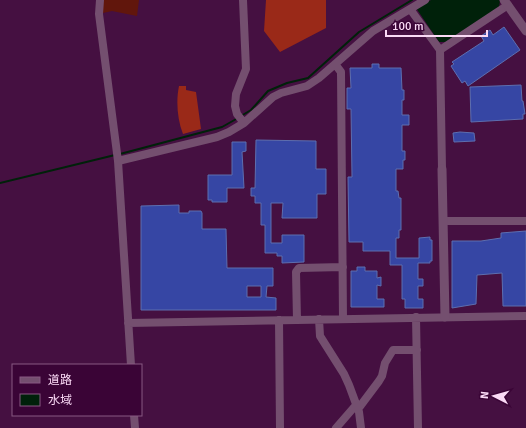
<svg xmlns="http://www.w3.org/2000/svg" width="526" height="428" viewBox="0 0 526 428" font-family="Signika,'Noto Sans JP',sans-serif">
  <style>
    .green { fill: #61160c }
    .forest { fill: #9a2918 }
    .water { fill: #00210a }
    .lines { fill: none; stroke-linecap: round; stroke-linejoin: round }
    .stream { stroke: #00210a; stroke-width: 2 }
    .building { fill: #3646a4; stroke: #5d6eaf; fill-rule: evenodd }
    .minor { stroke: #744f6f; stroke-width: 8 }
    .tertiary { stroke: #744f6f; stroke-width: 9 }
  </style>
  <rect width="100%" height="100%" fill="#451041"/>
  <!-- green -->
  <path class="green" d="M 103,0 L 139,0 L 137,16 L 112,11 L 103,13 Z"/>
  <!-- forest -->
  <path class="forest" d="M 266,0 L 326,0 L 326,28 L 280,52 L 264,31 Z
    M 179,86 L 186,86 L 186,90 L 196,92 L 201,129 L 183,134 C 177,119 176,100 179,86 Z"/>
  <!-- water -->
  <path class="water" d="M 431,0 L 499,0 L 500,1 L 499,7 L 446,42 L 439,42 L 416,8 Z"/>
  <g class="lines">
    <!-- stream -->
    <path class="stream" d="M 241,116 L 251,110 L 268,91 L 287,83 L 308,78 L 359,32 L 412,0
      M 120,154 L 222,127 L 238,118
      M 0,183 L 115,155"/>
  </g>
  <!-- building -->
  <path class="building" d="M 504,27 L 520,50 L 468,86 L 465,81 L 462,83 L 451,66 L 454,64 L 452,62 L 484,41 L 481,36 L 490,30 L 493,35 Z
    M 372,64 L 379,64 L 379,68 L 401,68 L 402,90 L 404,90 L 404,100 L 402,100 L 402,115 L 409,115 L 409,125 L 402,125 L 402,151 L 405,151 L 405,160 L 403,160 L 403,169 L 396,169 L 396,191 L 398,191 L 399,198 L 401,198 L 401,230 L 399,230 L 399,238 L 396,238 L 396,258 L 419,258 L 419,238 L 430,237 L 430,240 L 432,240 L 432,261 L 430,261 L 430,263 L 418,263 L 418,279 L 423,279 L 423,286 L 418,286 L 418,299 L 423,299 L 423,308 L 405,308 L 405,299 L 402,299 L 402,265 L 390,265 L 390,251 L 363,251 L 363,242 L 349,242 L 348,177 L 352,177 L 351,109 L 347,109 L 347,88 L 351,88 L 350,68 L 372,68 Z
    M 521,85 L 522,101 L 523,101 L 525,114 L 523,114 L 523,119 L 471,122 L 470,87 Z
    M 460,132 L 474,133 L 475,141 L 454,142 L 453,133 Z
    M 256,140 L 316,141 L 316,169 L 326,169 L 326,194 L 317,194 L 317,218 L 282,218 L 283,203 L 271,203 L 271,243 L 282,243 L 282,235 L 304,235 L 304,262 L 282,263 L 282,256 L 277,256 L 277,253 L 265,253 L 265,225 L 261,225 L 261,203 L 255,203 L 255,196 L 251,196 L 251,188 L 255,188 Z
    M 232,142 L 246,142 L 246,151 L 242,152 L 244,188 L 227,188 L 227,202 L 212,202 L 212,200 L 208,200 L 208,175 L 232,175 Z
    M 179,205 L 179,213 L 189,213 L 189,211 L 201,211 L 202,213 L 202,229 L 226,229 L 227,268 L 273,268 L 273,286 L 267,286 L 266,297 L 276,298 L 276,310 L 141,310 L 141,206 ZM 247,286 L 261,286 L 261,297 L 247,297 Z
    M 526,231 L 526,306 L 503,306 L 502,273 L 477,275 L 476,304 L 452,308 L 452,241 L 481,241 L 501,238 L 501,233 Z
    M 357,267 L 365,267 L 365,271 L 377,271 L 377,278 L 381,277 L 381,286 L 377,285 L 377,299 L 384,299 L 384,307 L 351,307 L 351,271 L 357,271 Z"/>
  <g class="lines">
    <!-- minor -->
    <path class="minor" d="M 100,0 L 99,14 L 118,161 L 131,365
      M 243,0 L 246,69 L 236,94 L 235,106 L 237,114 L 244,123
      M 410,9 L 440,50 L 442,169
      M 440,50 L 508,5
      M 335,64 L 341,72 L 343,319
      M 118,161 L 217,137 L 229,132 L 244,123 L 273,97 L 281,93 L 307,86 L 319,78 L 373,31 L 425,0
      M 443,221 L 526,221
      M 416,317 L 418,428
      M 319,319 L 320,336 L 344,374 L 349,385 L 359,412 L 361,428
      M 279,320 L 280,428
      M 297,320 L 296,272 L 299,268 L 343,267
      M 128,323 L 526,316
      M 358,409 L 379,381 L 382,376 L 385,363 L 393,350 L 417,350
      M 134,415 L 135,428
      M 336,428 L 356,405"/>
    <!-- tertiary -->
    <path class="tertiary" d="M 504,0 L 526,31
      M 442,169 L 445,317"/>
  </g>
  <!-- legend -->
  <rect x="12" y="364" width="130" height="52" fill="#3a0436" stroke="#875982"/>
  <rect x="20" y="377" width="20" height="6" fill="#744f6f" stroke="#875982"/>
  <text x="48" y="384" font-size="12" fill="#fad9f5">道路</text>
  <rect x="20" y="394" width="20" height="12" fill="#00210a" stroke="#875982"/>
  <text x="48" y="404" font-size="12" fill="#fad9f5">水域</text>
  <!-- north arrow -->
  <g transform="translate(494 396) rotate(276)" stroke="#3a0436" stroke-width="3" paint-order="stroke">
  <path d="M0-3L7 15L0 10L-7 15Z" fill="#fad9f5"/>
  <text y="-6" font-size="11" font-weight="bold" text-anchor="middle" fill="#fad9f5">N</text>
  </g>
  <!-- scale -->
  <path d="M386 30v6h101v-6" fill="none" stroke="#fad9f5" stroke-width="2"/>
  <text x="392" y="30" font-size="12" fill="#fad9f5" stroke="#3a0436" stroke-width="3" paint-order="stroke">100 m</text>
</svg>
